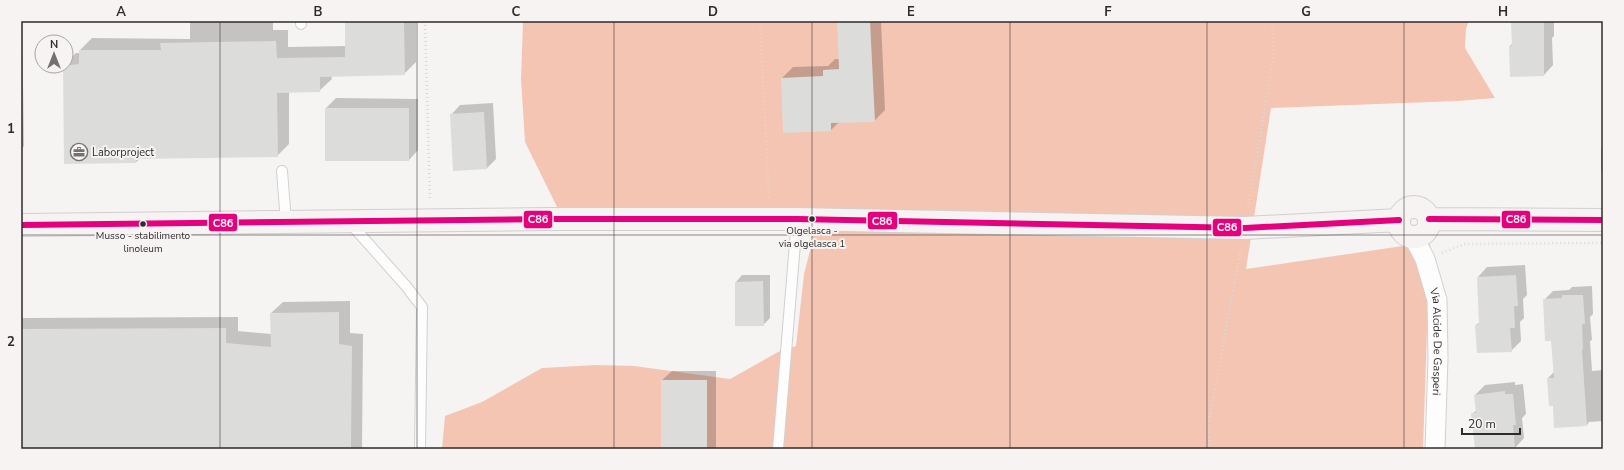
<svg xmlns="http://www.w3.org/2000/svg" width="1624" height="470" viewBox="0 0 1624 470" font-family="'Nunito Sans',sans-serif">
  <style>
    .forest { fill: #f5c5b3 }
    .shadow { fill: #0003 }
    .building { fill: #dcdcdb }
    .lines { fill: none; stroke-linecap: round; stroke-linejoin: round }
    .lane-casing { stroke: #d1d0cf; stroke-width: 12 }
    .street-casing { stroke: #d1d0cf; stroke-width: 21 }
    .secondary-casing { stroke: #d1d0cf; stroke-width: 24 }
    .path { stroke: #d9d9d9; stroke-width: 2.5; stroke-dasharray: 1 3; stroke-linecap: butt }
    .lane { stroke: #fefdfd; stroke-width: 10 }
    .street { stroke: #fefdfd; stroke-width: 19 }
    .secondary { stroke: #f6f3f2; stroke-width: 22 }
    .bus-1-casing { stroke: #f7f3f2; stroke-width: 9 }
    .bus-1 { stroke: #e5007d; stroke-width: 6 }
    .grid { fill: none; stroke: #2d2b2b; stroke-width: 1; stroke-opacity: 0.55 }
    .bus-dot { fill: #2d2b2b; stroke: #f7f3f2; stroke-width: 1.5 }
    .labels { text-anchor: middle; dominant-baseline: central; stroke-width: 4; stroke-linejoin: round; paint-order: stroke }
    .bus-label { font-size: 10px; fill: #2d2b2b; stroke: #f7f3f2 }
    .poi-label { font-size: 11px; fill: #2d2b2b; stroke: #f7f3f2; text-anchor: start }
    .street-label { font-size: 11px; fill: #2d2b2b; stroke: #f7f3f2 }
    .line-badge { stroke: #f7f3f2; stroke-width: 1.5 }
    .badge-label { font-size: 11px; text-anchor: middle; font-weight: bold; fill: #fff }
    .neatline { fill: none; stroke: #2d2b2b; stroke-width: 1.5 }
    .grid-label { font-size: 13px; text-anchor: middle; font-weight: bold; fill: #2d2b2b }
  </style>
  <rect width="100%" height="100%" fill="#f6f4f3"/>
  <!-- forest -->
  <path class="forest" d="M 523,21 L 1469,21 L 1466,29 L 1465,48 L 1495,98 L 1458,101 L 1271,108 L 1246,269 L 1430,242 L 1423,449 L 442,449 L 445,416 L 482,402 L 542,368 L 596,365 L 634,366 L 730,379 L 778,352 L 796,346 L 804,274 L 813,239 L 797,221 L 561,215 L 525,142 L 521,79 Z"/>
  <!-- shadow -->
  <path class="shadow" d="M 21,21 L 22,21 L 24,146 L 21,150 Z
    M 190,21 L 273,21 L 273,30 L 288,30 L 288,47 L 346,46 L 346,21 L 416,21 L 416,62 L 404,74 L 331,75 L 332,79 L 319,91 L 289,92 L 289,144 L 277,156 L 141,158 L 136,162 L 66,66 L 66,63 L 76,53 L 80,53 L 80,50 L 92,38 L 190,39 Z
    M 838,21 L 881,21 L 885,110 L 874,121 L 839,122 L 831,130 L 784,132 L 782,78 L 793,67 L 828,66 L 835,59 L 839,59 Z
    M 1512,21 L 1554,21 L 1554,36 L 1552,38 L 1553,65 L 1544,75 L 1510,46 L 1513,43 Z
    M 336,98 L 418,99 L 418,150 L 409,160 L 326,160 L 326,108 Z
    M 493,103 L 496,159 L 487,168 L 451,115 L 460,105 Z
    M 1603,146 L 1603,171 L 1601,171 L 1601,149 Z
    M 1525,265 L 1527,295 L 1523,299 L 1524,318 L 1520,322 L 1521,341 L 1511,351 L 1476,325 L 1480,322 L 1478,277 L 1487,267 Z
    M 742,275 L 770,275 L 770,318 L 763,325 L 736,282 Z
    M 1592,286 L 1593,314 L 1590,317 L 1592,340 L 1590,341 L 1592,371 L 1603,370 L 1603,421 L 1589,422 L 1587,425 L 1554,405 L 1550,405 L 1548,378 L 1554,372 L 1552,339 L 1544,300 L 1553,291 L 1569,290 L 1572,287 Z
    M 350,301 L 350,333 L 363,334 L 362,449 L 21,449 L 21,318 L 238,317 L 238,331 L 271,334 L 271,313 L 283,302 Z
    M 672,371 L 716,371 L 716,449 L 662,449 L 662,380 Z
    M 1515,382 L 1515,385 L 1523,384 L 1526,414 L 1522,418 L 1524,438 L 1515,448 L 1510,449 L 1476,449 L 1472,414 L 1477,410 L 1475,395 L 1485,385 Z"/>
  <!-- building -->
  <path class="building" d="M 345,21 L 404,21 L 405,75 L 320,77 L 320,92 L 277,93 L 278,157 L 136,159 L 136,163 L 64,164 L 63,66 L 79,64 L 79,50 L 161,50 L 160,43 L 276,41 L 277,58 L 345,57 Z
    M 837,21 L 870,21 L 875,122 L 831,123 L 831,131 L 783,133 L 781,78 L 823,76 L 823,70 L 839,69 Z
    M 1511,21 L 1544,21 L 1544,76 L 1510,77 L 1509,46 L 1512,46 Z
    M 325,108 L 409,108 L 409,161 L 325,161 Z
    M 484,112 L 487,169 L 453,171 L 450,114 Z
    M 1516,275 L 1518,306 L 1514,306 L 1515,328 L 1510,328 L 1512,352 L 1477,353 L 1475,325 L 1479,324 L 1477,277 Z
    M 763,281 L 764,326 L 735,326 L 735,282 Z
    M 1562,295 L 1583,295 L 1585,324 L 1582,324 L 1583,349 L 1582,350 L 1587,426 L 1554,428 L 1553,406 L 1549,406 L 1547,378 L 1554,378 L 1551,341 L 1545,341 L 1543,299 L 1562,298 Z
    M 339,312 L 339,344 L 352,346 L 351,449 L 21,449 L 21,329 L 226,328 L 226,343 L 271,347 L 270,313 Z
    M 661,380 L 707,380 L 707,449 L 661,449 Z
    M 1505,391 L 1505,394 L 1513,394 L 1516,425 L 1513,425 L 1515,449 L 1475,449 L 1471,413 L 1476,413 L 1474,395 Z"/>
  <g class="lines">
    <defs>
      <path id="lane" d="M 301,24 L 301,21
        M 282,171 L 286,222
        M 350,223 L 406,286 L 422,307 L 420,449
        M 778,449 L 797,219"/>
      <g id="street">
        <path id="s1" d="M 1414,238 L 1425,259 L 1437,300 L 1438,358 L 1435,449"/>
      </g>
      <path id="secondary" d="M1399 222a15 15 0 1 1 30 0a15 15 0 1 1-30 0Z
        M 1429,219 L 1603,220
        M 21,225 L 551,219 L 797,219 L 1245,228 L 1399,220"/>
    </defs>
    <!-- lane casing -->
    <use href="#lane" class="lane-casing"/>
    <!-- street casing -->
    <use href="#street" class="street-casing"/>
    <!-- secondary casing -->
    <use href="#secondary" class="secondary-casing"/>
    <!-- path -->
    <path class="path" d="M 425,21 L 430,200
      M 760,21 L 769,198
      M 1248,208 L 1274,52 L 1272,21
      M 1442,253 L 1465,244 L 1603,243
      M 1210,449 L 1208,426 L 1241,249"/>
    <!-- lane -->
    <use href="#lane" class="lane"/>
    <!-- street -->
    <use href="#street" class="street"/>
    <!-- secondary -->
    <use href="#secondary" class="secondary"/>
    <defs>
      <path id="bus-1" d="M 1429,219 L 1603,220
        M 21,225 L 551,219 L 797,219 L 1245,228 L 1399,220"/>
    </defs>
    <!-- bus-1 casing -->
    <use href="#bus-1" class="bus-1-casing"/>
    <!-- bus-1 -->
    <use href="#bus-1" class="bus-1"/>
  </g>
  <!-- grid -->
  <path class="grid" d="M 220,21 L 220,449M 417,21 L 417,449M 614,21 L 614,449M 812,21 L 812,449M 1010,21 L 1010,449M 1207,21 L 1207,449M 1404,21 L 1404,449M 21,235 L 1603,235"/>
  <!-- icons -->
  <defs>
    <symbol id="office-ring" viewBox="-11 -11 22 22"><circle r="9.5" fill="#f7f3f2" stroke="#737171" stroke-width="1.5"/><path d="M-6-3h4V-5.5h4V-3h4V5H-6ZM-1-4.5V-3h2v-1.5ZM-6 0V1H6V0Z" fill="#737171"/></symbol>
  </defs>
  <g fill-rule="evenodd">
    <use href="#office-ring" x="69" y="142" width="20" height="20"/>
  </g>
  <!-- markers -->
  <g class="bus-dot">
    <circle cx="812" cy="219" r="3.5"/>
    <circle cx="143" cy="224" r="3.5"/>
  </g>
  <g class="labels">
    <!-- bus labels -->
    <g class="bus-label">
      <text x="812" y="231">Olgelasca -<tspan x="812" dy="13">via olgelasca 1</tspan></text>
      <text x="143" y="236">Musso - stabilimento<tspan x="143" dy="13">linoleum</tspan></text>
    </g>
    <!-- poi labels -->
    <g class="poi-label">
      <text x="92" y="152">Laborproject</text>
    </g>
    <!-- street labels -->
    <g class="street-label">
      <text stroke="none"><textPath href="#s1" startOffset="108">Via Alcide De Gasperi</textPath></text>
    </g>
  </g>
  <g class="line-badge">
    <rect x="523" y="210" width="30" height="19" rx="4" fill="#e5007d"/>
    <rect x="1501" y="210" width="30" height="19" rx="4" fill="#e5007d"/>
    <rect x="867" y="211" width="31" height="19" rx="4" fill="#e5007d"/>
    <rect x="208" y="213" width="30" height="19" rx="4" fill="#e5007d"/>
    <rect x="1212" y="218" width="30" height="19" rx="4" fill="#e5007d"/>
  </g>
  <g class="badge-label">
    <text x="538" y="223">C86</text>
    <text x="1516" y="223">C86</text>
    <text x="882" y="225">C86</text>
    <text x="223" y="227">C86</text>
    <text x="1227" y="231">C86</text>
  </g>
  <!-- border -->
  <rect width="1624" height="470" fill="none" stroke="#f7f3f2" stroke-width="44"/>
  <!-- north arrow -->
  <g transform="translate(54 54)"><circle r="19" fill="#f7f3f2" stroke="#a6a3a2"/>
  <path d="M0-3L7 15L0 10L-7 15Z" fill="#737171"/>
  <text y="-6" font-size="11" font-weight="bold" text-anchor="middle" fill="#2d2b2b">N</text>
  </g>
  <!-- scale -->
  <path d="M1462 428v6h58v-6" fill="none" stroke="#2d2b2b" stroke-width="2"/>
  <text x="1468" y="428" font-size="12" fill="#2d2b2b" stroke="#f7f3f2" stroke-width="3" paint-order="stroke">20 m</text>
  <rect x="22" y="22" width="1580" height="426" class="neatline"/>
  <g class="grid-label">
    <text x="121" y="16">A</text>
    <text x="318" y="16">B</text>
    <text x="516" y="16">C</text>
    <text x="713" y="16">D</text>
    <text x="911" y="16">E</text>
    <text x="1108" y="16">F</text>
    <text x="1306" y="16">G</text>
    <text x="1503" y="16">H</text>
    <text x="11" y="133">1</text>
    <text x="11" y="346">2</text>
  </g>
</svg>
